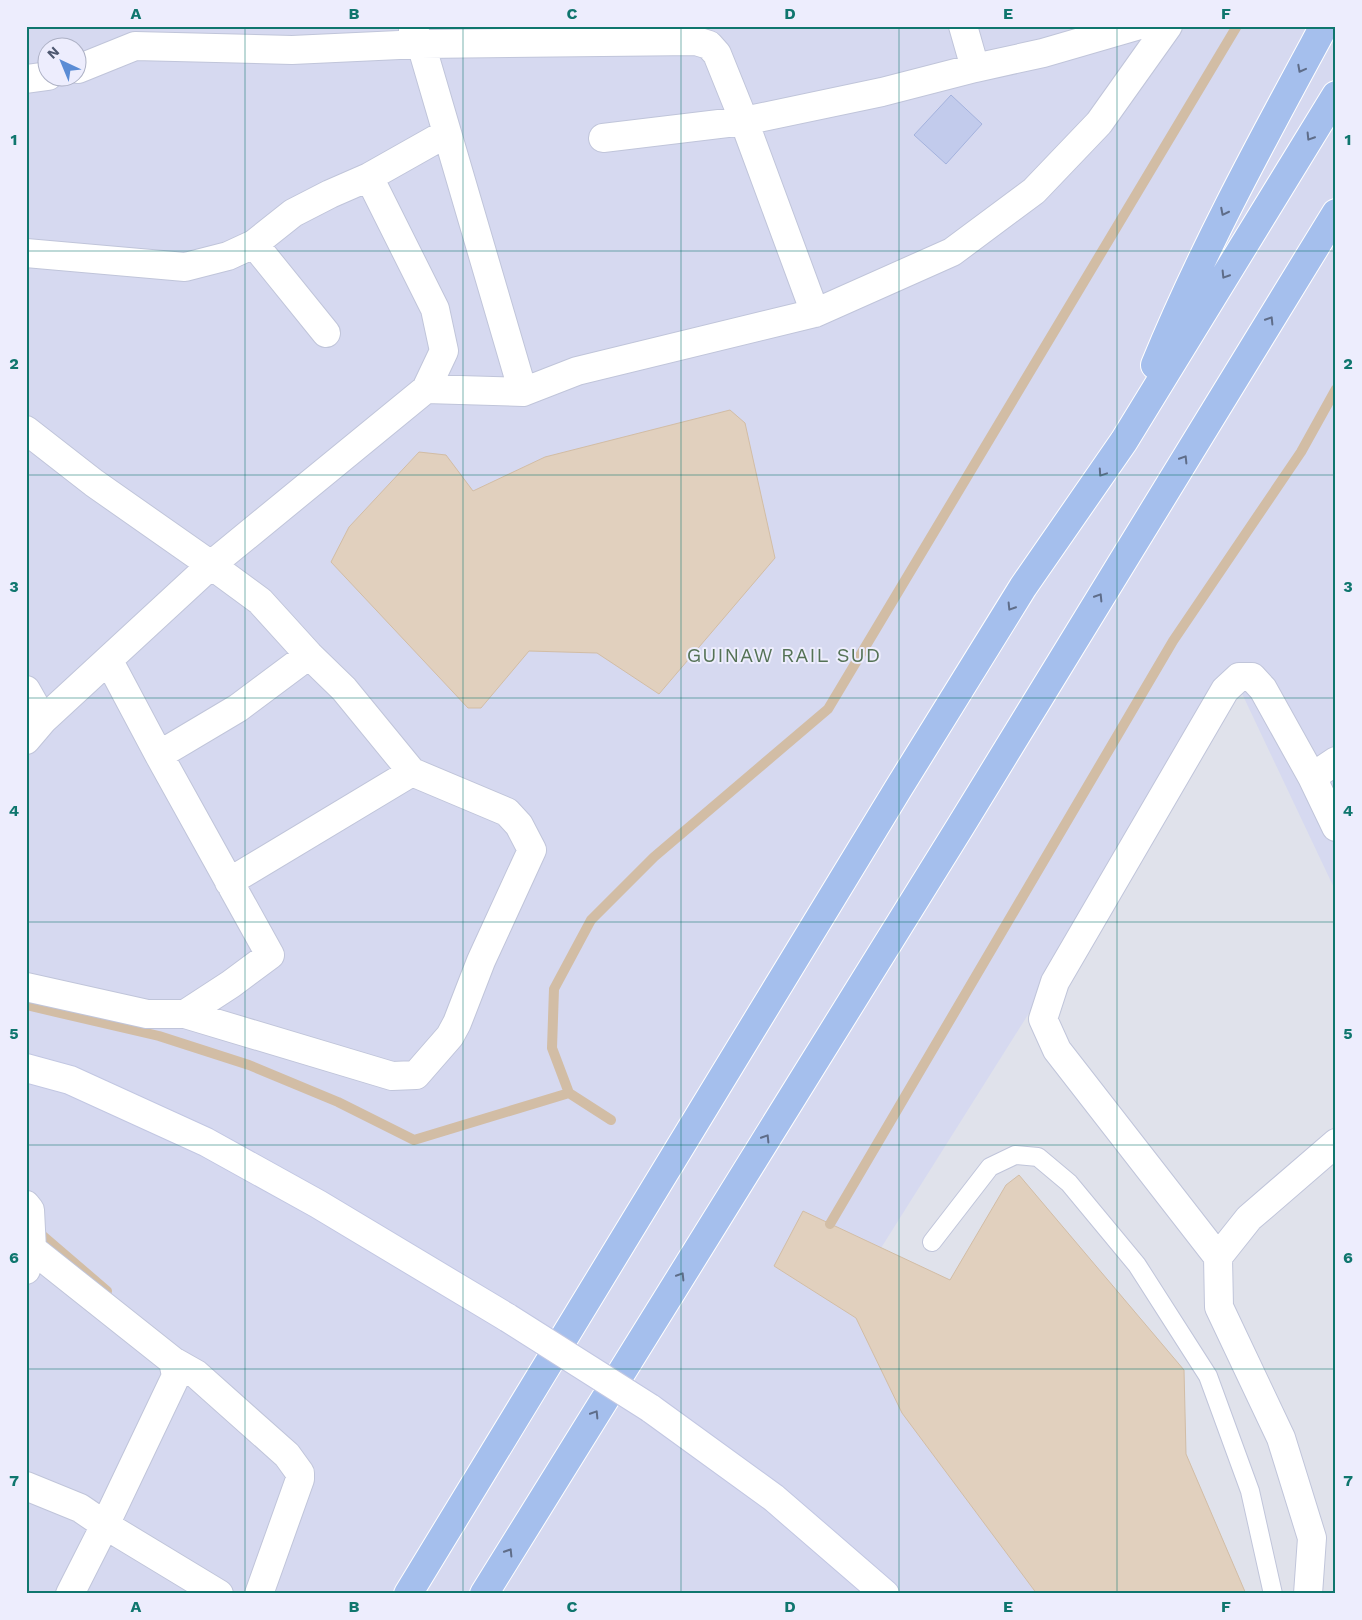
<svg xmlns="http://www.w3.org/2000/svg" width="1362" height="1620" viewBox="0 0 1362 1620" font-family="'Work Sans',sans-serif">
  <style>
    .residential { fill: #d6d9f0; fill-rule: evenodd }
    .industrial { fill: #e0e2eb }
    .water { fill: #e1d0be; stroke: #d2bda5 }
    .lines { fill: none; stroke-linecap: round; stroke-linejoin: round }
    .stream { stroke: #d2bda5; stroke-width: 10 }
    .building { fill: #c2cbec; stroke: #a4b2dd }
    .lane-casing { stroke: #c0c5da; stroke-width: 20 }
    .street-casing { stroke: #c0c5da; stroke-width: 30 }
    .secondary-casing { stroke: #c2c7e2; stroke-width: 30 }
    .highway-casing { stroke: #fff; stroke-width: 30 }
    .lane { stroke: #fff; stroke-width: 18 }
    .street { stroke: #fff; stroke-width: 28 }
    .secondary { stroke: #fff; stroke-width: 28 }
    .highway { stroke: #a5bfed; stroke-width: 28 }
    .secondary-bridge-casing { stroke: #c2c7e2; stroke-width: 30; stroke-linecap: butt }
    .secondary-bridge { stroke: #fff; stroke-width: 28 }
    .oneway { stroke: #5f6d89 }
    .grid { fill: none; stroke: #0f766e; stroke-width: 1; stroke-opacity: 0.55 }
    .labels { text-anchor: middle; dominant-baseline: central; stroke-width: 4; stroke-linejoin: round; paint-order: stroke }
    .quarter-label { font-size: 20px; letter-spacing: 1px; fill: #547255; stroke: #ededfd }
    .neatline { fill: none; stroke: #0f766e; stroke-width: 2 }
    .grid-label { font-size: 16px; text-anchor: middle; font-weight: bold; fill: #0f766e }
  </style>
  <rect width="100%" height="100%" fill="#e7e7fa"/>
  <!-- residential -->
  <path class="residential" d="M 26,26 L 1336,26 L 1336,1594 L 26,1594 ZM 48,48 L 78,48 L 78,78 L 48,78 Z"/>
  <!-- industrial -->
  <path class="industrial" d="M 1237,683 L 1336,892 L 1336,1594 L 1246,1594 L 1186,1454 L 1184,1370 L 1019,1175 L 1006,1185 L 950,1280 L 881,1248 Z"/>
  <!-- water -->
  <path class="water" d="M 730,410 L 745,423 L 775,558 L 659,694 L 597,653 L 529,651 L 481,708 L 468,708 L 331,562 L 349,527 L 419,452 L 446,455 L 473,491 L 545,457 Z
    M 1019,1175 L 1184,1370 L 1186,1454 L 1246,1594 L 1037,1594 L 902,1413 L 856,1318 L 774,1266 L 803,1211 L 950,1280 L 1006,1185 Z"/>
  <g class="lines">
    <!-- stream -->
    <path class="stream" d="M 26,1005 L 159,1036 L 249,1065 L 338,1102 L 414,1140 L 569,1093
      M 611,1120 L 569,1093 L 552,1048 L 554,989 L 591,920 L 654,857 L 828,709 L 1237,26
      M 830,1224 L 1173,641 L 1301,452 L 1336,389
      M 36,1230 L 107,1291"/>
  </g>
  <!-- building -->
  <path class="building" d="M 951,95 L 982,124 L 946,164 L 914,135 Z"/>
  <g class="lines">
    <defs>
      <path id="lane" d="M 932,1242 L 990,1167 L 1015,1155 L 1038,1157 L 1069,1183 L 1137,1265 L 1208,1376 L 1250,1491 L 1273,1594"/>
      <path id="street" d="M 963,26 L 975,68
        M 413,30 L 421,44 L 523,392
        M 78,69 L 135,46 L 292,50 L 421,44 L 696,41 L 709,45 L 717,54 L 744,121 L 815,313 L 577,371 L 523,392 L 426,389
        M 26,79 L 48,76
        M 603,138 L 744,121 L 882,92 L 975,68 L 1043,53 L 1136,26
        M 254,244 L 326,333
        M 26,253 L 185,267 L 228,256 L 254,244 L 293,213 L 330,194 L 369,177 L 447,133
        M 815,313 L 952,252 L 1034,191 L 1099,123 L 1168,26
        M 26,430 L 94,483 L 211,565 L 43,720 L 26,740
        M 26,690 L 43,720
        M 159,755 L 238,708 L 309,655
        M 1312,777 L 1336,761
        M 229,882 L 412,772
        M 26,987 L 147,1014 L 185,1014 L 231,984 L 270,955 L 159,755 L 109,661
        M 185,1014 L 392,1076 L 416,1075 L 450,1036 L 457,1023 L 481,961 L 532,850 L 519,825 L 507,812 L 412,772 L 344,689 L 309,655 L 260,601 L 211,565 L 426,389 L 444,351 L 435,309 L 369,177
        M 26,1205 L 30,1210 L 32,1249 L 26,1270
        M 32,1249 L 173,1361 L 176,1376 L 105,1525 L 70,1594
        M 1218,1257 L 1057,1050 L 1043,1019 L 1055,982 L 1225,690 L 1239,677 L 1252,677 L 1263,689 L 1312,777 L 1336,827
        M 173,1361 L 196,1374 L 287,1455 L 300,1473 L 300,1479 L 259,1594
        M 26,1486 L 80,1508 L 105,1525 L 219,1594
        M 1308,1594 L 1312,1538 L 1281,1438 L 1219,1307 L 1218,1257 L 1249,1218 L 1336,1143"/>
      <path id="secondary" d="M 26,1068 L 70,1080 L 206,1142 L 318,1204 L 508,1318
        M 650,1408 L 774,1498 L 885,1594"/>
      <path id="highway" d="M 1155,365 C 1203,248 1264,137 1324,26
        M 408,1594 L 898,789 L 1023,587 L 1124,441 L 1336,95
        M 484,1594 L 960,827 L 1336,213"/>
    </defs>
    <!-- lane casing -->
    <use href="#lane" class="lane-casing"/>
    <!-- street casing -->
    <use href="#street" class="street-casing"/>
    <!-- secondary casing -->
    <use href="#secondary" class="secondary-casing"/>
    <!-- highway casing -->
    <use href="#highway" class="highway-casing"/>
    <!-- lane -->
    <use href="#lane" class="lane"/>
    <!-- street -->
    <use href="#street" class="street"/>
    <!-- secondary -->
    <use href="#secondary" class="secondary"/>
    <!-- highway -->
    <use href="#highway" class="highway"/>
    <defs>
      <path id="secondary-bridge" d="M 508,1318 L 650,1408"/>
    </defs>
    <!-- secondary-bridge casing -->
    <use href="#secondary-bridge" class="secondary-bridge-casing"/>
    <!-- secondary-bridge -->
    <use href="#secondary-bridge" class="secondary-bridge"/>
  </g>
  <!-- one-way arrows -->
  <defs><path id="oneway-chevron" d="M-2-3.5L2.5 0L-2 3.5" fill="none" stroke-width="1.6" stroke-linecap="round" stroke-linejoin="round" transform="scale(1.25)"/></defs>
  <g class="oneway">
    <use href="#oneway-chevron" transform="translate(1301 69) rotate(118)"/>
    <use href="#oneway-chevron" transform="translate(1310 137) rotate(122)"/>
    <use href="#oneway-chevron" transform="translate(1224 212) rotate(117)"/>
    <use href="#oneway-chevron" transform="translate(1225 275) rotate(122)"/>
    <use href="#oneway-chevron" transform="translate(1270 320) rotate(-58)"/>
    <use href="#oneway-chevron" transform="translate(1184 459) rotate(-58)"/>
    <use href="#oneway-chevron" transform="translate(1102 473) rotate(124)"/>
    <use href="#oneway-chevron" transform="translate(1099 597) rotate(-58)"/>
    <use href="#oneway-chevron" transform="translate(1011 607) rotate(122)"/>
    <use href="#oneway-chevron" transform="translate(766 1138) rotate(-58)"/>
    <use href="#oneway-chevron" transform="translate(681 1276) rotate(-58)"/>
    <use href="#oneway-chevron" transform="translate(595 1414) rotate(-58)"/>
    <use href="#oneway-chevron" transform="translate(509 1552) rotate(-58)"/>
  </g>
  <!-- grid -->
  <path class="grid" d="M 245,26 L 245,1594M 463,26 L 463,1594M 681,26 L 681,1594M 899,26 L 899,1594M 1117,26 L 1117,1594M 26,251 L 1336,251M 26,475 L 1336,475M 26,698 L 1336,698M 26,922 L 1336,922M 26,1145 L 1336,1145M 26,1369 L 1336,1369"/>
  <g class="labels">
    <!-- quarter labels -->
    <g class="quarter-label">
      <text x="784" y="655">GUINAW RAIL SUD</text>
    </g>
  </g>
  <!-- border -->
  <rect width="1362" height="1620" fill="none" stroke="#ededfd" stroke-width="55"/>
  <!-- north arrow -->
  <g transform="translate(62 62) rotate(316)"><circle r="24" fill="#ededfd" stroke="#adb1c5"/>
  <path d="M0-4L9 19L0 12L-9 19Z" fill="#5a8cd5"/>
  <text y="-8" font-size="14" font-weight="bold" text-anchor="middle" fill="#4e5870">N</text>
  </g>
  <rect x="28" y="28" width="1306" height="1564" class="neatline"/>
  <g class="grid-label">
    <text x="136" y="19">A</text>
    <text x="354" y="19">B</text>
    <text x="572" y="19">C</text>
    <text x="790" y="19">D</text>
    <text x="1008" y="19">E</text>
    <text x="1226" y="19">F</text>
    <text x="14" y="145">1</text>
    <text x="1348" y="145">1</text>
    <text x="14" y="369">2</text>
    <text x="1348" y="369">2</text>
    <text x="14" y="592">3</text>
    <text x="1348" y="592">3</text>
    <text x="14" y="816">4</text>
    <text x="1348" y="816">4</text>
    <text x="14" y="1039">5</text>
    <text x="1348" y="1039">5</text>
    <text x="14" y="1263">6</text>
    <text x="1348" y="1263">6</text>
    <text x="14" y="1486">7</text>
    <text x="1348" y="1486">7</text>
    <text x="136" y="1612">A</text>
    <text x="354" y="1612">B</text>
    <text x="572" y="1612">C</text>
    <text x="790" y="1612">D</text>
    <text x="1008" y="1612">E</text>
    <text x="1226" y="1612">F</text>
  </g>
</svg>
